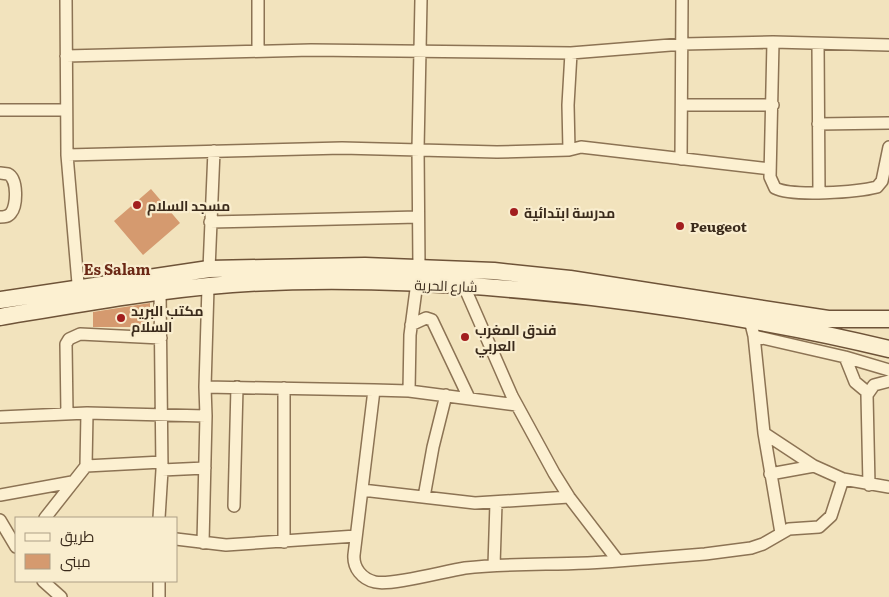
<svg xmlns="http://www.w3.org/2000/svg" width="889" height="597" viewBox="0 0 889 597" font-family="Literata,Cairo,serif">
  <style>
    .building { fill: #d59a6f }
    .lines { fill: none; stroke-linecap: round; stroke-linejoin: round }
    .minor-casing { stroke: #8c7354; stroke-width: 14 }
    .secondary-casing { stroke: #6e5338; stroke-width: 19 }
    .minor { stroke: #fcf0d1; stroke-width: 11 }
    .secondary { stroke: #fcf0d1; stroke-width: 16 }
    .poi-dot { fill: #a21e1e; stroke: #f9edce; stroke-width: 2 }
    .labels { text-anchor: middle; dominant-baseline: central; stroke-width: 4.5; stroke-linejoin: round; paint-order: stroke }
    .poi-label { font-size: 14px; font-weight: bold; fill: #3a2a1b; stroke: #f9edce; text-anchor: start }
    .street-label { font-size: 14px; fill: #3a2a1b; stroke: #f9edce }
    .neighbourhood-label { font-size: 15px; font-weight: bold; fill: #6b2815; stroke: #f9edce }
  </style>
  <rect width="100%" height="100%" fill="#f2e3bd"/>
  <!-- building -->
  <path class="building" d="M 151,189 L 180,223 L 143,255 L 114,221 Z
    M 150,303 L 150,327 L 93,327 L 93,312 Z"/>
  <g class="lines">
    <defs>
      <path id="minor" d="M 66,0 L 67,155 L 79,295
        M 421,0 L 418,149 L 419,267 L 410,335 L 409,391 L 517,405
        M 773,42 L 770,177 L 775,188 C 792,197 858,192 877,187 L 882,181 L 889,147
        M 818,44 L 819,193
        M 258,51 L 258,0
        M 66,56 L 311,50 L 571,53 L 683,44 L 773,42 L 889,45
        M 682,105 L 773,105
        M 0,110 L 66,110
        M 818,124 L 889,123
        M 569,150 L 568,105 L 571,53
        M 67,155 L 342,148 L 497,152 L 569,150 L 581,147 L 770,169
        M 681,159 L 682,0
        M 0,173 C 0,173 8,174 8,174 C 18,179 17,206 11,213 C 8,217 4,217 0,217
        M 210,222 L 418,217
        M 209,269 L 214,151
        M 463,284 L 512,396 L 554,473 L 569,497 L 618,561 L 705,554 L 751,548 L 763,544 L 789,529 L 819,527 L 831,516 L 843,479
        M 208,287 L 205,387 L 374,390
        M 750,320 L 754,336 L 764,433 L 814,466 L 843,479 L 889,487
        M 411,325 L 426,318 L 432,320 L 469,398
        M 754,336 L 845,357 L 889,370
        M 845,357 L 855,382 L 867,392
        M 409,391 L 374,390 L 354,555 C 353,568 362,579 375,582 C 391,586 445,571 465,568 C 516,562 567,566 618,561
        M 87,413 L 86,466 L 162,462
        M 67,414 L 66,344 L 69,339 L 80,334 L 161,338
        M 0,417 L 87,413 L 206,416 L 205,387
        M 764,433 L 781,533
        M 162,470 L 205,468
        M 770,474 L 814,466
        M 869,485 L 867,395 L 874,385 L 889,381
        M 362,490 L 475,503 L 569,497
        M 0,495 L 72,482
        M 424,497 L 433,447 L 446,395
        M 234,506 L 237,387
        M 45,518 L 86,466
        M 159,518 L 162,470 L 160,292
        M 0,520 L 16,547
        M 176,539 L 226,545 L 356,536
        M 284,542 L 284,388
        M 203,543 L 206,416
        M 494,566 L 496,503
        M 43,581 L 61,597
        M 159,597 L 159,581"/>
      <path id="secondary" d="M 0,300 L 209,269 L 365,266 L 494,271 L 570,279 L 828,319 L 889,319
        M 0,317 C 77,304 154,290 232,284 C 352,276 473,284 592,297 C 691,309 791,325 889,349"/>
    </defs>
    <!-- minor casing -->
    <use href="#minor" class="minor-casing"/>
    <!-- secondary casing -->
    <use href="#secondary" class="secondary-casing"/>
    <!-- minor -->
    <use href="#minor" class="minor"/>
    <!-- secondary -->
    <use href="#secondary" class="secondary"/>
  </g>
  <!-- markers -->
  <g class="poi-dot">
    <circle cx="137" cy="205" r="5"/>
    <circle cx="514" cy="212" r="5"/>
    <circle cx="680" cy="226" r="5"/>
    <circle cx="121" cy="318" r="5"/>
    <circle cx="465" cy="337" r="5"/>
  </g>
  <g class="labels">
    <!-- poi labels -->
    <g class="poi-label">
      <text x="147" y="205">مسجد السلام</text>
      <text x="524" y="212">مدرسة ابتدائية</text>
      <text x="690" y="226">Peugeot</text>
      <text x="131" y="310">مكتب البريد<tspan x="131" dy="16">السلام</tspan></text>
      <text x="475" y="329">فندق المغرب<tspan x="475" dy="16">العربي</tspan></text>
    </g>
    <!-- street labels -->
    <g class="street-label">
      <text transform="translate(446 285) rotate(2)">شارع الحرية</text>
    </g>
    <!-- neighbourhood labels -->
    <g class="neighbourhood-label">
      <text x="117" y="268">Es Salam</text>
    </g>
  </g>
  <!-- legend -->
  <rect x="15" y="517" width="162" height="65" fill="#f9edce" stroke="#ad9f86"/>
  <rect x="25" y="533" width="25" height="8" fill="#fcf0d1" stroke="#ad9f86"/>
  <text x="60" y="542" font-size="15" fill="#3a2a1b">طريق</text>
  <rect x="25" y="554" width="25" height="15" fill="#d59a6f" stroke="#ad9f86"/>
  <text x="60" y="567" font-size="15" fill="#3a2a1b">مبنى</text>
</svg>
